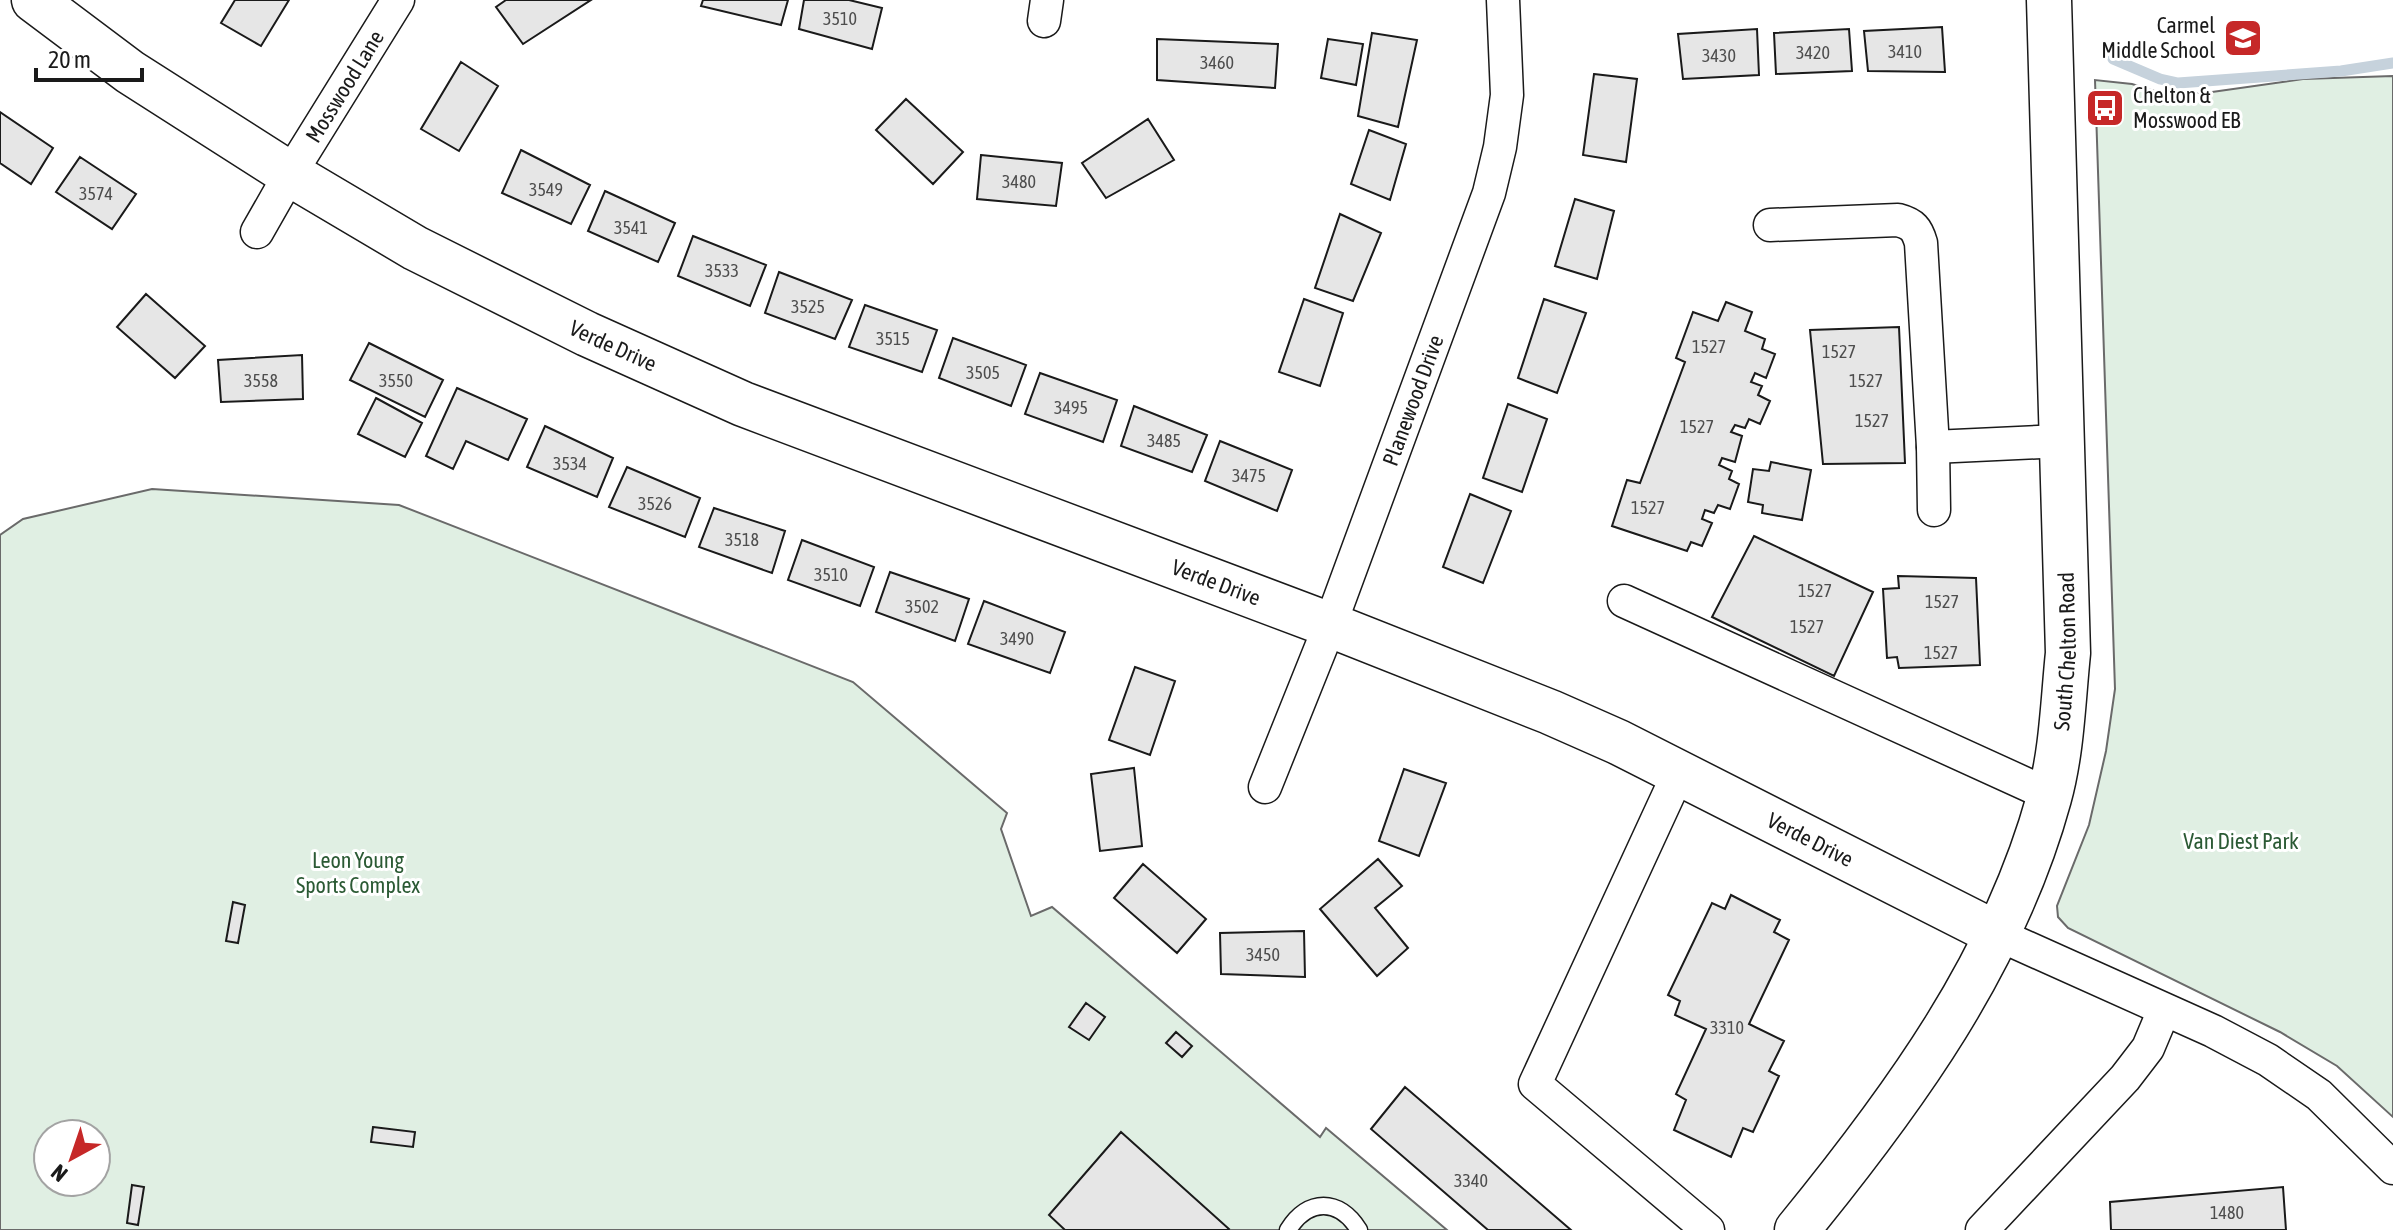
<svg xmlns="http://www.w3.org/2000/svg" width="2393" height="1230" viewBox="0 0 2393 1230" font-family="'Asap Condensed',sans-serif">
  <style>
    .green { fill: #e0efe3; stroke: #6a6a6a; stroke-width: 2; fill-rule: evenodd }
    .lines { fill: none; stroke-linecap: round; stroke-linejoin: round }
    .stream { stroke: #c6d2dc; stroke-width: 11 }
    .building { fill: #e6e6e6; stroke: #1a1a1a; stroke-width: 2 }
    .lane-casing { stroke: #1a1a1a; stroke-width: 19 }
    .street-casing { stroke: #1a1a1a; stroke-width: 35 }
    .secondary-casing { stroke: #1a1a1a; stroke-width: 47 }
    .lane { stroke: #fff; stroke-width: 16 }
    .street { stroke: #fff; stroke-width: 32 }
    .secondary { stroke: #fff; stroke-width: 44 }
    .labels { text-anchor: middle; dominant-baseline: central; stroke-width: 6; stroke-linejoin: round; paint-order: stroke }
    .number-label { font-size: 18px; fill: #4d4d4d }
    .poi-label { font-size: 22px; fill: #1a1a1a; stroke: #fff; text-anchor: end }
    .street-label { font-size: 22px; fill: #1a1a1a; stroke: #fff }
    .park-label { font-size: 22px; fill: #2b5a34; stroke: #fff }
  </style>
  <rect width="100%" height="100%" fill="#fff"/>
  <!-- green -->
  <path class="green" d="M 2393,76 L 2393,1117 L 2337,1066 L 2280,1032 L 2068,928 L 2058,917 L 2057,906 L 2089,825 L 2106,751 L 2115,689 L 2095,80 L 2132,84 L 2161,93 L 2205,93 L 2303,79 Z
    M 152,489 L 399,505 L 853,682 L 1007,813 L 1001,829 L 1031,916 L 1052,907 L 1320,1137 L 1326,1128 L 1447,1230 L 0,1230 L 0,535 L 23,519 ZM 48,1134 L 96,1134 L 96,1182 L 48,1182 Z"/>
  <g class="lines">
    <!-- stream -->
    <path class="stream" d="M 2113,59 L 2160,79 L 2178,83 L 2341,71 L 2393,63"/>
  </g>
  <!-- building -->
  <path class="building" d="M 235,0 L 289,0 L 261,46 L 221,23 Z
    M 506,0 L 591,0 L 523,44 L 496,7 Z
    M 703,0 L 788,0 L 781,25 L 701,6 Z
    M 804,0 L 849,0 L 882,8 L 872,49 L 799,29 Z
    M 1942,27 L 1945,72 L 1868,71 L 1864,31 Z
    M 1757,29 L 1759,75 L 1683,79 L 1678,34 Z
    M 1849,29 L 1852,71 L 1776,74 L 1774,33 Z
    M 1372,33 L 1417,40 L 1398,127 L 1358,116 Z
    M 1157,39 L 1278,44 L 1275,88 L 1157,80 Z
    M 1328,39 L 1363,44 L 1356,85 L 1321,78 Z
    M 461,62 L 498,86 L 459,151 L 421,129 Z
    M 1594,74 L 1637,79 L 1626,162 L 1583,155 Z
    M 906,99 L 963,152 L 933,184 L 876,130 Z
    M 0,112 L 53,148 L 31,184 L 0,163 Z
    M 1148,119 L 1174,160 L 1106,198 L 1082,163 Z
    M 1369,130 L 1406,144 L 1390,200 L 1351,184 Z
    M 521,150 L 590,185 L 571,224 L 502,193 Z
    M 981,155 L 1062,163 L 1056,206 L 977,199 Z
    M 80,157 L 136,194 L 112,229 L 56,192 Z
    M 605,191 L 675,223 L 658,262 L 588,231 Z
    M 1575,199 L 1614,211 L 1597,279 L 1555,266 Z
    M 1340,214 L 1381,233 L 1353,301 L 1315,288 Z
    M 693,236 L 766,265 L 750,306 L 678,276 Z
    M 779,272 L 852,300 L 835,339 L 765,313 Z
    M 146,294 L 205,346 L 175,378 L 117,327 Z
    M 1304,299 L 1343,313 L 1320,386 L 1279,372 Z
    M 1544,299 L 1586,313 L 1557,393 L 1518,378 Z
    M 1726,302 L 1752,312 L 1745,331 L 1765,339 L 1762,349 L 1775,354 L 1766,378 L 1755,373 L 1751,382 L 1762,386 L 1758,395 L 1770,401 L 1760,424 L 1749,419 L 1745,428 L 1735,425 L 1731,432 L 1742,436 L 1735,462 L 1722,458 L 1719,465 L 1732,471 L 1729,479 L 1739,484 L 1730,509 L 1718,505 L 1714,513 L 1705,510 L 1702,519 L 1712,523 L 1702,546 L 1691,542 L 1687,551 L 1612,526 L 1627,480 L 1640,483 L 1685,362 L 1676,358 L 1693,312 L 1718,321 Z
    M 865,305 L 937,330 L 922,372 L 849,347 Z
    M 1899,327 L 1905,463 L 1823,464 L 1810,330 Z
    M 953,338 L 1026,365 L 1011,406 L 939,378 Z
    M 369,343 L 443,380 L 425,417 L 350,380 Z
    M 302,355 L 303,399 L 221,402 L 218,360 Z
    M 1040,373 L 1117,400 L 1103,442 L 1025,414 Z
    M 457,388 L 527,419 L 508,460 L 466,441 L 453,469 L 426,456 Z
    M 376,398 L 422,423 L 405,457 L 358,434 Z
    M 1508,404 L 1547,419 L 1522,492 L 1483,478 Z
    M 1134,406 L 1207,435 L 1192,472 L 1121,446 Z
    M 545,426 L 613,458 L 597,497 L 527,467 Z
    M 1220,441 L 1292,470 L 1277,511 L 1205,481 Z
    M 1771,462 L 1811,470 L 1802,520 L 1762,513 L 1763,505 L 1748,502 L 1753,469 L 1769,471 Z
    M 627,467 L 700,498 L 685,537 L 609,507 Z
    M 1470,494 L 1511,511 L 1483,583 L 1443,567 Z
    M 714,508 L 785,531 L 772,573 L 699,547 Z
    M 1754,536 L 1873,592 L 1834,676 L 1712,617 Z
    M 802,540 L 874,567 L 860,606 L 788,580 Z
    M 890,572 L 969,599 L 955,641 L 876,612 Z
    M 1898,576 L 1976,578 L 1980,665 L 1899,668 L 1897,657 L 1887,658 L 1883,589 L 1899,588 Z
    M 984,601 L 1065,632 L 1050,673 L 968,644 Z
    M 1135,667 L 1175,681 L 1150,755 L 1109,740 Z
    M 1134,768 L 1142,846 L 1100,851 L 1091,774 Z
    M 1404,769 L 1446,783 L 1419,856 L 1379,841 Z
    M 1378,859 L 1402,886 L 1375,908 L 1408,948 L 1377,976 L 1320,909 Z
    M 1143,864 L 1206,919 L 1177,953 L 1114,898 Z
    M 1731,895 L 1780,920 L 1774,932 L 1789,940 L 1749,1024 L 1784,1041 L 1769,1071 L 1779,1076 L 1753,1132 L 1743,1128 L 1731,1157 L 1674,1130 L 1686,1100 L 1676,1094 L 1706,1029 L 1675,1015 L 1680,1001 L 1668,995 L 1712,903 L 1725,909 Z
    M 233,902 L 245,905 L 238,943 L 226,941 Z
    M 1304,931 L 1305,977 L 1221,974 L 1220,933 Z
    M 1086,1003 L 1105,1017 L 1089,1040 L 1069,1027 Z
    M 1176,1032 L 1192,1046 L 1182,1057 L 1166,1043 Z
    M 1405,1087 L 1571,1230 L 1488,1230 L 1371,1129 Z
    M 373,1127 L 415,1132 L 413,1147 L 371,1142 Z
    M 1121,1132 L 1229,1229 L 1228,1230 L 1065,1230 L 1049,1215 Z
    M 132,1185 L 144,1187 L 138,1225 L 127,1223 Z
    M 2283,1187 L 2286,1230 L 2111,1230 L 2110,1202 Z"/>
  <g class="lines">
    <defs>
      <path id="lane" d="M 1288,1230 C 1308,1198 1339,1198 1359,1230"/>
      <g id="street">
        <path d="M 1044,21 L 1047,0"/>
        <path d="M 1770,225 L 1898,220 C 1913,224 1917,229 1921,243 L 1933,447 L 1934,510"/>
        <path id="s1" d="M 257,232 L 290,174 L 398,0"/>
        <path d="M 1933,447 L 2061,441"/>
        <path d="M 1624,601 L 2050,795"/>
        <path d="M 1679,772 L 1535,1084 L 1708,1230"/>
        <path id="s2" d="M 1265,787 L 1330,625 L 1489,193 L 1500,147 L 1507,95 L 1503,0"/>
        <path d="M 1999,935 L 2213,1031 L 2268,1060 L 2319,1095 L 2393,1168"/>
        <path d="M 1982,1230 L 2125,1078 L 2148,1048 L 2164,1010"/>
      </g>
      <g id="secondary">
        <path id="s3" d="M 34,0 L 130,72 L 290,174 L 415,248 L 587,334 L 743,404 L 1330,625 L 1550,712 L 1618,742 L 1999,935"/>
        <path id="s4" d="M 1797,1230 C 1904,1099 2004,962 2049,798 C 2062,751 2063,701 2068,653 L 2049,0"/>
      </g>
    </defs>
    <!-- lane casing -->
    <use href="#lane" class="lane-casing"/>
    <!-- street casing -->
    <use href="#street" class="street-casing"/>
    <!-- secondary casing -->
    <use href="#secondary" class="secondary-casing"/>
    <!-- lane -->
    <use href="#lane" class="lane"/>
    <!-- street -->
    <use href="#street" class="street"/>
    <!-- secondary -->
    <use href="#secondary" class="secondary"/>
  </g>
  <!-- icons -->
  <defs>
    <symbol id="school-square" viewBox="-11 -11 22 22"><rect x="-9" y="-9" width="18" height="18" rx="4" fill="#c62828" stroke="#fff"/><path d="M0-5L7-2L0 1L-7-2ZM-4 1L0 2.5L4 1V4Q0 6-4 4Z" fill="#fff"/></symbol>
    <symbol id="bus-square" viewBox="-11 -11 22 22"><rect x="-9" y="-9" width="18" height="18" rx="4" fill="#c62828" stroke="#fff"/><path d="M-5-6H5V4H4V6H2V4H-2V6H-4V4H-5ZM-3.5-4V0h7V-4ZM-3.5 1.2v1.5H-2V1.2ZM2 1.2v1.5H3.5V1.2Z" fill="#fff"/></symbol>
  </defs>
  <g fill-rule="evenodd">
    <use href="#school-square" x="2221" y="16" width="44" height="44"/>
    <use href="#bus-square" x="2083" y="86" width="44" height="44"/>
  </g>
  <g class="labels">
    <!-- number labels -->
    <g class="number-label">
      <text x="840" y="18">3510</text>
      <text x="1905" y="51">3410</text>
      <text x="1813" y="52">3420</text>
      <text x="1719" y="55">3430</text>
      <text x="1217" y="62">3460</text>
      <text x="1019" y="181">3480</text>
      <text x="546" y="189">3549</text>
      <text x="96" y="193">3574</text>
      <text x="631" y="227">3541</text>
      <text x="722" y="270">3533</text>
      <text x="808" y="306">3525</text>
      <text x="893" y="338">3515</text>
      <text x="1709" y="346">1527</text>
      <text x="1839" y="351">1527</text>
      <text x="983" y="372">3505</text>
      <text x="261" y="380">3558</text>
      <text x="396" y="380">3550</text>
      <text x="1866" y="380">1527</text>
      <text x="1071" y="407">3495</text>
      <text x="1872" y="420">1527</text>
      <text x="1697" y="426">1527</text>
      <text x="1164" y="440">3485</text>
      <text x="570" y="463">3534</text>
      <text x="1249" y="475">3475</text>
      <text x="655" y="503">3526</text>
      <text x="1648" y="507">1527</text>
      <text x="742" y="539">3518</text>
      <text x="831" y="574">3510</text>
      <text x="1815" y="590">1527</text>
      <text x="1942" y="601">1527</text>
      <text x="922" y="606">3502</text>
      <text x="1807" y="626">1527</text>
      <text x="1017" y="638">3490</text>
      <text x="1941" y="652">1527</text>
      <text x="1263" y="954">3450</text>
      <text x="1727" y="1027">3310</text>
      <text x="1471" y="1180">3340</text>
      <text x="2227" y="1212">1480</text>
    </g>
    <!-- poi labels -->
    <g class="poi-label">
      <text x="2215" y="25">Carmel<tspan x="2215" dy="25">Middle School</tspan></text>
      <text x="2133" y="95" text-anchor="start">Chelton &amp;<tspan x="2133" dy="25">Mosswood EB</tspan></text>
    </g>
    <!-- street labels -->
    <g class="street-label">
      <text stroke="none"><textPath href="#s1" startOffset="170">Mosswood Lane</textPath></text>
      <text stroke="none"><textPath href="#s3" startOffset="676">Verde Drive</textPath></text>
      <text stroke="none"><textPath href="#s2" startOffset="414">Planewood Drive</textPath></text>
      <text stroke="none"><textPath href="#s3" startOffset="1324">Verde Drive</textPath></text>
      <text stroke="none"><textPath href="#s4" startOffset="652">South Chelton Road</textPath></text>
      <text stroke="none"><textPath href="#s3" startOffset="1972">Verde Drive</textPath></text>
    </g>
    <!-- park labels -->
    <g class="park-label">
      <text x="2241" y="841">Van Diest Park</text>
      <text x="358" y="860">Leon Young<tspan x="358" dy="25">Sports Complex</tspan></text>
    </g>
  </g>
  <!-- north arrow -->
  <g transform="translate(72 1158) rotate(220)"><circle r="38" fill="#ffffff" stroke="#a3a3a3" stroke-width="2"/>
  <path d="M0-6L14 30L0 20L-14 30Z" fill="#c62828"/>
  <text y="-12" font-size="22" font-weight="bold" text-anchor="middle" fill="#1a1a1a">N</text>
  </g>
  <!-- scale -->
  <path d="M36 68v12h106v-12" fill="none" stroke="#1a1a1a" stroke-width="4"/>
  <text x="48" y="68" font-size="24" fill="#1a1a1a" stroke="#ffffff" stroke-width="6" paint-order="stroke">20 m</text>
</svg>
